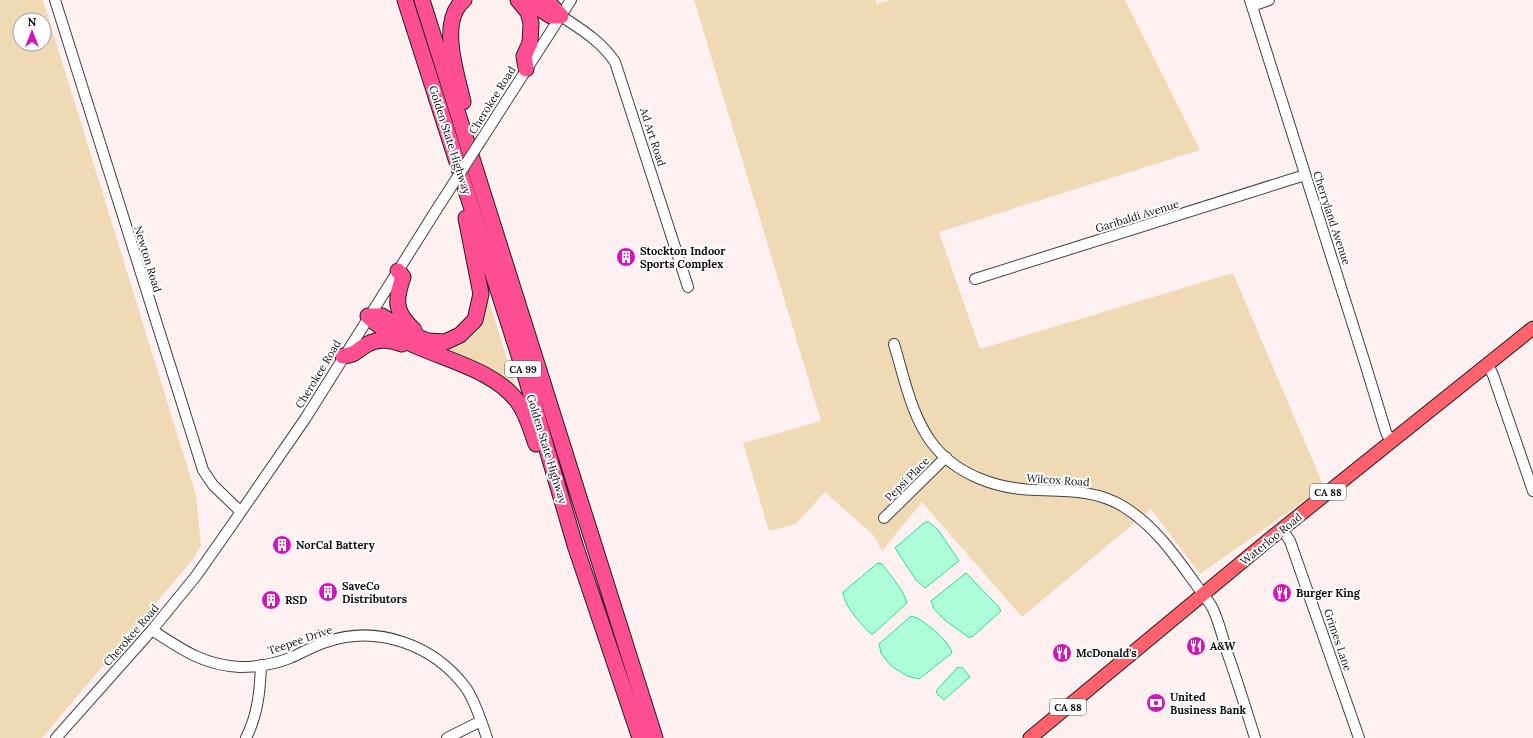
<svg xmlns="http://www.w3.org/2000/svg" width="1533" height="738" viewBox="0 0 1533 738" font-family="Lora,serif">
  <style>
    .green { fill: #efdab5; fill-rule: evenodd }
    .water { fill: #aefdd9; stroke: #2ddd8f }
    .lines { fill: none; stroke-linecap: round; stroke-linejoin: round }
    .minor-casing { stroke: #424242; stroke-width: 12 }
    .major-casing { stroke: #202020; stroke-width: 15 }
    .highway-casing { stroke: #202020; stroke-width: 17 }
    .minor { stroke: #fff; stroke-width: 10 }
    .major { stroke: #ff616d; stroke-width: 13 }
    .highway { stroke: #ff4f92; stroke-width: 15 }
    .minor-bridge-casing { stroke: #424242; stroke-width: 12; stroke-linecap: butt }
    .minor-bridge { stroke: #fff; stroke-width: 10 }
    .labels { text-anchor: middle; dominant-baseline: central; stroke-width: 4; stroke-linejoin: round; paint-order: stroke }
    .shield { fill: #fff; stroke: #575757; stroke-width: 1 }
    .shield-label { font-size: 10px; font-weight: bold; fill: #0f0f0f }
    .street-label { font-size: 11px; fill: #0f0f0f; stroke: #fff }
    .poi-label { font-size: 11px; font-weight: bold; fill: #0f0f0f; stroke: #fff; text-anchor: start }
  </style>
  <rect width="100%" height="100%" fill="#fff1f1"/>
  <!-- green -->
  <path class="green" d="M 0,0 L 43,0 L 196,495 L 201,546 L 194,558 L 42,738 L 0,738 ZM 20,20 L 44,20 L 44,44 L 20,44 Z
    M 694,0 L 876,0 L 877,4 L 890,0 L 1125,0 L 1200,150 L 939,232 L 980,349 L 1233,273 L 1324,487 L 1200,574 L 1151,509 L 1022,617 L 922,502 L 882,551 L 873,535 L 825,492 L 796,524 L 769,531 L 743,443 L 821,421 Z
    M 486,301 L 489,301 L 516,388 L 513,388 L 444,351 L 444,348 C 472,344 484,329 486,301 Z"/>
  <!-- water -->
  <path class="water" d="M 925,522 L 929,522 L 939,531 L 959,561 L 925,588 L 916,580 L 895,548 Z
    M 878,563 L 882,564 C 890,575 904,590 907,603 L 873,634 L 871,634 C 861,624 843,605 843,592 Z
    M 966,573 L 998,606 L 1001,611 L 972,637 L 968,637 L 946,621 L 934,609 L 931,601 Z
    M 911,616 C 923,618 950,642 952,653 L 919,679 L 907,676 L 891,666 L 881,653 L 879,644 Z
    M 962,667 L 970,677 L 944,700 L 938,695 L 936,691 L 957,668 Z"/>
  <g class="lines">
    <defs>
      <path id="minor" d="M 55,0 L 203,470 L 213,485 L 241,512
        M 1250,0 L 1364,360 L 1386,432 L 1391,442
        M 1252,6 L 1269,0
        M 561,16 C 582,30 601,41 615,62 L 688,287
        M 487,131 L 571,0
        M 975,279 L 1305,175
        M 894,344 C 904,377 911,415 932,443 C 956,475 997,489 1036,490 C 1066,491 1097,490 1124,507 C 1155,526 1176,557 1197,586 C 1202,593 1209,601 1213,609 C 1219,622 1223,638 1227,652 C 1237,680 1246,709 1255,738
        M 1488,365 L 1493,375 L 1533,491
        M 884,518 L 946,457
        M 1282,529 L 1290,541 L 1359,738
        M 152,630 C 181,649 203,665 240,667 C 256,667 275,664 290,658 C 302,653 313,646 326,642 C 377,624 434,645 466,688 C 476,703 481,721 487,738
        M 56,738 L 152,630 L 196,576 L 227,532 L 305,419 L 435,212
        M 246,738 C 258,714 260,691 261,665
        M 447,738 L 481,721"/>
      <path id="major" d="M 1030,738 L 1266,542 L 1533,328"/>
      <path id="highway" d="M 405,0 L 524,371 L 575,545 L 640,738
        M 422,0 L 655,738
        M 518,0 L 528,12 L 531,23 L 530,43 L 524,56 L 526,69
        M 526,0 L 551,16 L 561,16
        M 546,0 L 561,16
        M 463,102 C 457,74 438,21 464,0
        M 398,271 L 403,277 C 395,300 394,312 414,330
        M 368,316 L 382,316 L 411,334 L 428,341 L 445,342 L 460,335 L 475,320 L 481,294 L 466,218
        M 368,316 C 407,356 487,359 518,402 C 527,414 531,430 536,444
        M 343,356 C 357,355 356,350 368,344 C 378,338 392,340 402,344"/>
    </defs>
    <!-- minor casing -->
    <use href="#minor" class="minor-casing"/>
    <!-- major casing -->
    <use href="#major" class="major-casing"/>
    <!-- highway casing -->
    <use href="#highway" class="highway-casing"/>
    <!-- minor -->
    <use href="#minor" class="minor"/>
    <!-- major -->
    <use href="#major" class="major"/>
    <!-- highway -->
    <use href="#highway" class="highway"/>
    <defs>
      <path id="minor-bridge" d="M 435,212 L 487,131"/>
    </defs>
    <!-- minor-bridge casing -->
    <use href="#minor-bridge" class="minor-bridge-casing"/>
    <!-- minor-bridge -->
    <use href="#minor-bridge" class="minor-bridge"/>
  </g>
  <!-- icons -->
  <defs>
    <symbol id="building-disc" viewBox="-11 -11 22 22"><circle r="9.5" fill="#d016ba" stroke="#fff"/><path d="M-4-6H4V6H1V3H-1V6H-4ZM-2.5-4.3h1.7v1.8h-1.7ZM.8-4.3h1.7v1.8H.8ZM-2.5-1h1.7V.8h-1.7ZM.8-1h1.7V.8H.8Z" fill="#fff"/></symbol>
    <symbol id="restaurant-disc" viewBox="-11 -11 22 22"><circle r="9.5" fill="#d016ba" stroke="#fff"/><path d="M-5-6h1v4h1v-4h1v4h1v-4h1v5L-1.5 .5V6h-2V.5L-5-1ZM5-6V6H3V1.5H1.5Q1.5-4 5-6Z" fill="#fff"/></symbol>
    <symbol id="bank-disc" viewBox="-11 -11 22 22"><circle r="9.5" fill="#d016ba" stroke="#fff"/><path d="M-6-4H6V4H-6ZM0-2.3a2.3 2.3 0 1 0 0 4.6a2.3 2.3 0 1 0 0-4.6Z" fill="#fff"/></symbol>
  </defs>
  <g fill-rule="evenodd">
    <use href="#building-disc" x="615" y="246" width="22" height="22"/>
    <use href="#building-disc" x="271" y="534" width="22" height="22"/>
    <use href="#building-disc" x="317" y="581" width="22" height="22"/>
    <use href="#restaurant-disc" x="1271" y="582" width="22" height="22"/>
    <use href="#building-disc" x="260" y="589" width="22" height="22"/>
    <use href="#restaurant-disc" x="1185" y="635" width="22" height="22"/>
    <use href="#restaurant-disc" x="1051" y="642" width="22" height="22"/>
    <use href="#bank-disc" x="1145" y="692" width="22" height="22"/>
  </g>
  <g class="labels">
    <!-- shield labels -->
    <g class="shield">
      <rect x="505" y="361" width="36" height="16" rx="3"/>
      <rect x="1310" y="484" width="36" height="16" rx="3"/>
      <rect x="1050" y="699" width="36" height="16" rx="3"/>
    </g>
    <g class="shield-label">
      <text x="523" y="369">CA 99</text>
      <text x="1328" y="492">CA 88</text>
      <text x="1068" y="707">CA 88</text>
    </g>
    <!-- street labels -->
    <g class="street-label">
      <text transform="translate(492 100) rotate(-58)">Cherokee Road</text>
      <text transform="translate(653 137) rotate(72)">Ad Art Road</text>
      <text transform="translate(450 140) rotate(72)">Golden State Highway</text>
      <text transform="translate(1137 216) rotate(-17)">Garibaldi Avenue</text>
      <text transform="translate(1332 218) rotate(72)">Cherryland Avenue</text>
      <text transform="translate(148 259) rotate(73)">Newton Road</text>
      <text transform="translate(318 374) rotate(-59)">Cherokee Road</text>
      <text transform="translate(547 449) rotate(73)">Golden State Highway</text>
      <text transform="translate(907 479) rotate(-45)">Pepsi Place</text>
      <text transform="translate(1058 480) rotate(4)">Wilcox Road</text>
      <text transform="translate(1271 539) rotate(-39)">Waterloo Road</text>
      <text transform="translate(131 635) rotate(-49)">Cherokee Road</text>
      <text transform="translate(300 640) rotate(-19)">Teepee Drive</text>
      <text transform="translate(1338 640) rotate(71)">Grimes Lane</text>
    </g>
    <!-- poi labels -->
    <g class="poi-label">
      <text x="640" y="251">Stockton Indoor<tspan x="640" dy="13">Sports Complex</tspan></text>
      <text x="296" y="545">NorCal Battery</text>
      <text x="342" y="586">SaveCo<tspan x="342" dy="13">Distributors</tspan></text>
      <text x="1296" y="593">Burger King</text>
      <text x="285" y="600">RSD</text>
      <text x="1210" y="646">A&amp;W</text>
      <text x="1076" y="653">McDonald's</text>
      <text x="1170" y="697">United<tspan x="1170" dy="13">Business Bank</tspan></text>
    </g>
  </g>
  <!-- north arrow -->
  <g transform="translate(32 32)"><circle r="19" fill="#ffffff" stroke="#9f9f9f"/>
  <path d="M0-3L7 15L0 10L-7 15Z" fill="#d016ba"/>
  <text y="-6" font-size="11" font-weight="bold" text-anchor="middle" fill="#0f0f0f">N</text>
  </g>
</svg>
